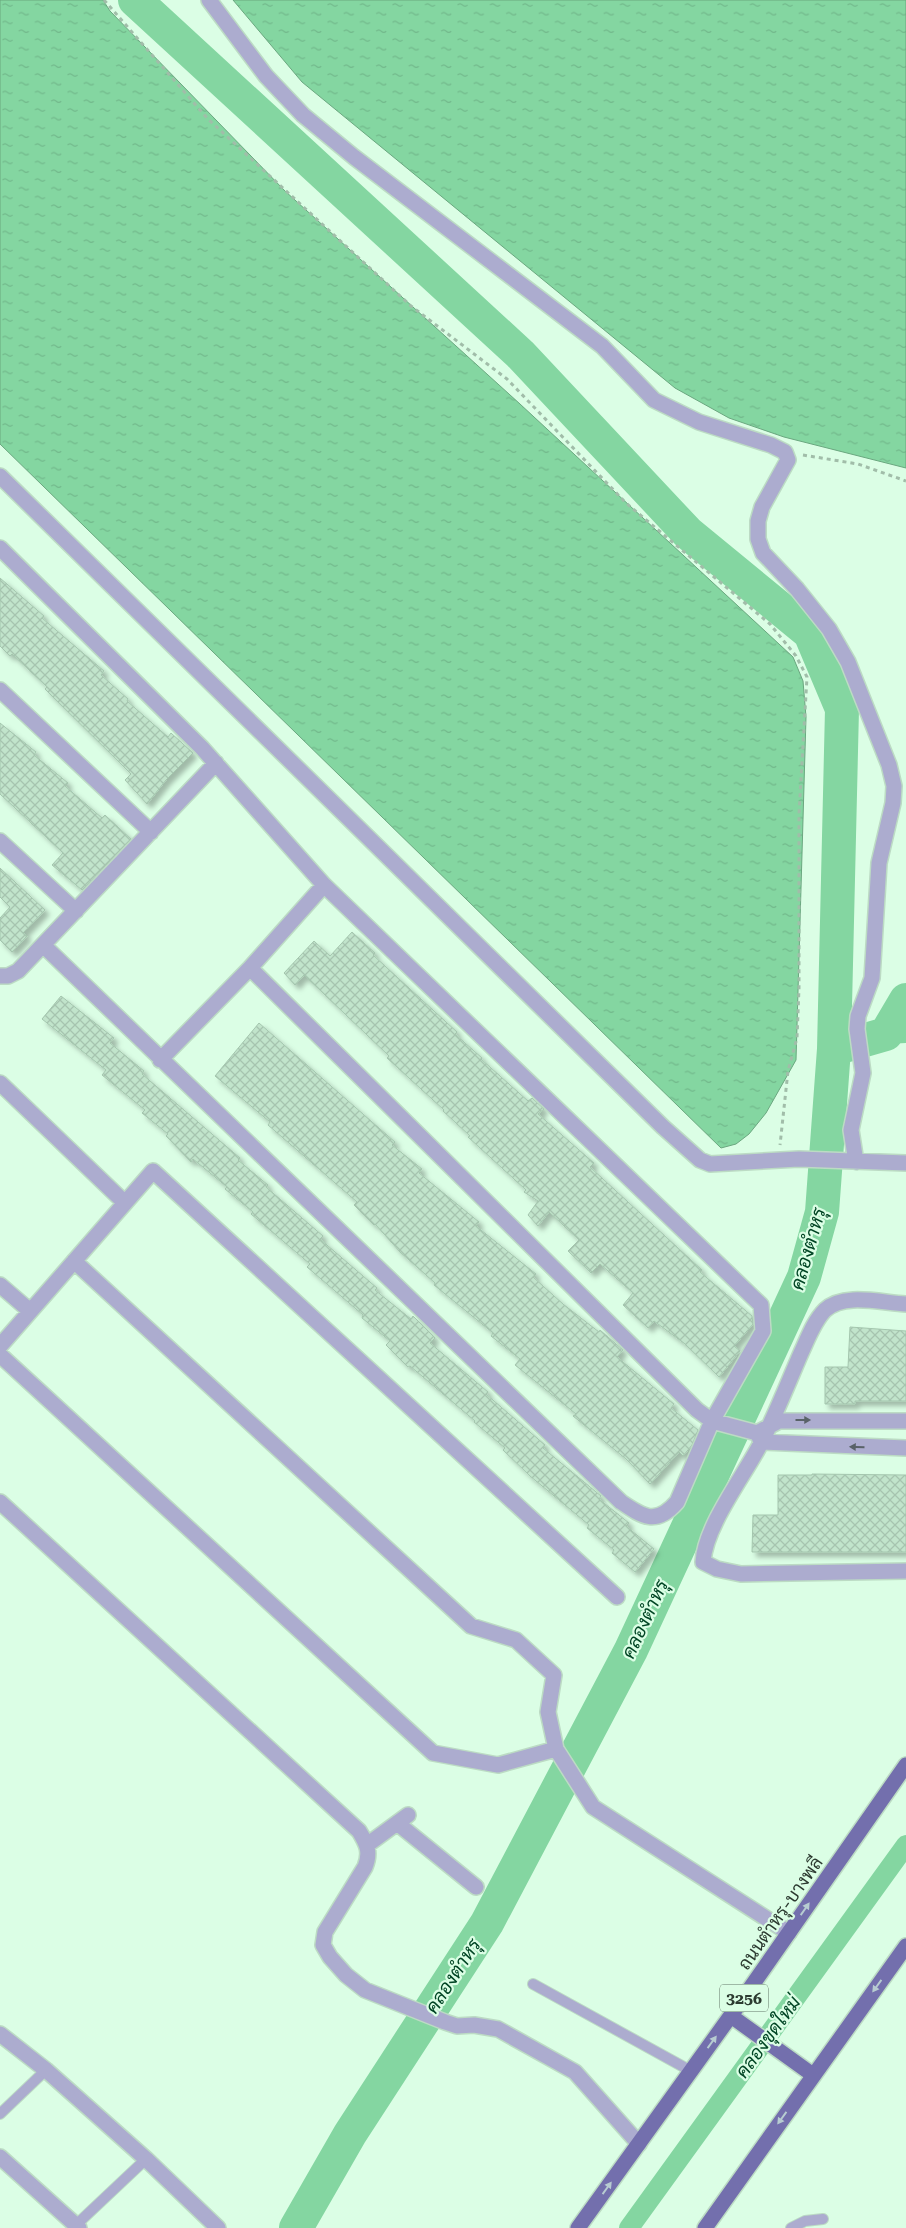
<svg xmlns="http://www.w3.org/2000/svg" width="906" height="2228" viewBox="0 0 906 2228" font-family="'Roboto Serif',Sarabun,serif">
  <style>
    .water { fill: url(#water-ripples); stroke: #6aa77f }
    .lines { fill: none; stroke-linecap: round; stroke-linejoin: round }
    .canal { stroke: #84d6a1; stroke-width: 20 }
    .river { stroke: #84d6a1; stroke-width: 34 }
    .building { fill: url(#building-cross-hatch); stroke: #a4c6ae; filter: url(#shadow) }
    .lane-casing { stroke: #bcdbc4; stroke-width: 12 }
    .street-casing { stroke: #bcdbc4; stroke-width: 18 }
    .primary-casing { stroke: #bcdbc4; stroke-width: 18 }
    .path { stroke: #a1bda9; stroke-width: 3; stroke-dasharray: 4 4; stroke-linecap: butt }
    .lane { stroke: #acaccf; stroke-width: 10 }
    .street { stroke: #acaccf; stroke-width: 15 }
    .primary { stroke: #736fad; stroke-width: 15 }
    .oneway { fill: #596268 }
    .oneway2 { fill: #b7ccd1 }
    .labels { text-anchor: middle; dominant-baseline: central; stroke-width: 4.5; stroke-linejoin: round; paint-order: stroke }
    .shield { fill: #dbfee5; stroke: #607566; stroke-width: 1 }
    .shield-label { font-size: 16px; font-weight: bold; fill: #2c3a30 }
    .street-label { font-size: 18px; fill: #2c3a30; stroke: #dbfee5 }
    .water-label { font-size: 19px; font-style: italic; fill: #014524; stroke: #dbfee5 }
  </style>
  <defs>
    <pattern id="water-ripples" width="26" height="14" patternUnits="userSpaceOnUse" patternTransform="scale(1.25)"><rect width="26" height="14" fill="#84d6a1"/><path d="M2 4q2-2 4 0t4 0M15 11q2-2 4 0t4 0" fill="none" stroke="#72b88b"/></pattern>
    <pattern id="building-cross-hatch" width="8" height="8" patternUnits="userSpaceOnUse" patternTransform="scale(1.25)"><rect width="8" height="8" fill="#c1e4cb"/><path d="M0 0l8 8M0 8l8-8" fill="none" stroke="#a6c4af"/></pattern>
    <filter id="shadow"><feDropShadow dx="4.5" dy="4.5" stdDeviation="2.5" flood-color="#0004"/></filter>
  </defs>
  <rect width="100%" height="100%" fill="#dbfee5"/>
  <!-- water -->
  <path class="water" d="M 0,0 L 103,0 L 110,11 L 285,191 L 520,404 L 793,657 L 803,681 L 806,717 L 796,1060 L 766,1113 L 749,1134 L 736,1144 L 721,1148 L 0,444 Z
    M 233,0 L 906,0 L 906,468 L 784,437 L 729,418 L 675,388 L 302,82 Z"/>
  <g class="lines">
    <!-- canal -->
    <path class="canal" d="M 886,1034 L 906,1033
      M 629,2228 L 906,1845"/>
    <!-- river -->
    <path class="river" d="M 135,0 L 520,354 L 688,533 L 810,633 L 842,709 L 834,1049 L 822,1212 L 804,1277 L 631,1650 L 487,1923 L 350,2134 L 296,2228
      M 834,1049 L 886,1034 L 906,1000"/>
  </g>
  <!-- building -->
  <path class="building" d="M 0,578 L 44,616 L 42,618 L 104,671 L 101,675 L 128,699 L 127,701 L 168,737 L 171,733 L 193,753 L 166,780 L 147,804 L 125,780 L 131,774 L 45,689 L 47,687 L 12,654 L 10,656 L 0,646 Z
    M 0,723 L 36,752 L 34,755 L 68,783 L 65,786 L 102,818 L 105,815 L 131,839 L 82,890 L 52,865 L 63,853 L 0,794 Z
    M 0,868 L 45,910 L 23,933 L 27,936 L 12,952 L 0,940 L 0,918 L 10,907 L 0,897 Z
    M 352,932 L 375,953 L 373,955 L 457,1032 L 455,1034 L 482,1058 L 481,1059 L 528,1101 L 532,1098 L 544,1109 L 538,1114 L 594,1163 L 590,1167 L 702,1270 L 700,1272 L 752,1316 L 753,1324 L 734,1346 L 740,1351 L 719,1377 L 685,1344 L 654,1321 L 648,1328 L 623,1305 L 633,1293 L 600,1264 L 591,1273 L 568,1251 L 579,1240 L 549,1212 L 538,1226 L 528,1215 L 538,1201 L 524,1192 L 526,1190 L 468,1137 L 470,1136 L 443,1111 L 444,1110 L 387,1058 L 389,1056 L 304,975 L 295,985 L 284,973 L 314,941 L 330,956 Z
    M 61,996 L 114,1038 L 110,1043 L 144,1071 L 142,1074 L 240,1158 L 238,1160 L 268,1185 L 266,1187 L 323,1236 L 320,1239 L 377,1288 L 375,1290 L 411,1319 L 413,1316 L 435,1338 L 430,1343 L 488,1392 L 486,1394 L 545,1445 L 543,1448 L 601,1496 L 599,1499 L 629,1523 L 626,1526 L 654,1549 L 635,1572 L 612,1553 L 614,1550 L 587,1528 L 589,1525 L 530,1476 L 503,1450 L 505,1448 L 474,1422 L 475,1421 L 410,1366 L 408,1367 L 386,1345 L 390,1341 L 362,1318 L 363,1315 L 307,1267 L 310,1264 L 251,1214 L 253,1212 L 225,1189 L 227,1187 L 193,1159 L 191,1162 L 166,1136 L 168,1134 L 142,1113 L 145,1110 L 102,1075 L 106,1070 L 42,1019 Z
    M 259,1023 L 395,1142 L 392,1145 L 422,1169 L 419,1173 L 479,1222 L 476,1226 L 536,1274 L 533,1277 L 563,1304 L 599,1332 L 600,1330 L 623,1350 L 617,1357 L 674,1404 L 671,1408 L 698,1430 L 692,1445 L 683,1456 L 679,1452 L 650,1484 L 626,1459 L 573,1416 L 576,1414 L 515,1365 L 520,1359 L 491,1336 L 493,1333 L 434,1285 L 435,1283 L 400,1252 L 375,1224 L 374,1225 L 354,1205 L 357,1202 L 268,1125 L 270,1122 L 215,1076 Z
    M 850,1327 L 906,1331 L 906,1401 L 855,1401 L 855,1404 L 825,1404 L 825,1367 L 848,1367 Z
    M 812,1474 L 906,1475 L 906,1552 L 752,1552 L 753,1515 L 778,1515 L 778,1475 L 812,1475 Z"/>
  <g class="lines">
    <defs>
      <path id="lane" d="M 533,1984 L 691,2071
        M 0,2114 L 46,2070
        M 76,2225 L 146,2159
        M 791,2228 L 805,2221 L 823,2219"/>
      <path id="street" d="M 209,0 L 266,76 L 303,115 L 354,157 L 602,346 L 654,400 L 699,422 L 771,445 L 785,452 L 788,460 L 762,507 L 758,521 L 758,539 L 763,553 L 797,589 L 829,629 L 848,662 L 889,765 L 894,786 L 893,803 L 879,863 L 872,978 L 858,1016 L 857,1029 L 863,1073 L 851,1130 L 856,1162
        M 0,476 L 663,1127 L 700,1160 L 710,1164 L 799,1159 L 906,1163
        M 0,548 L 202,748 L 324,885 L 761,1305 L 763,1331 L 712,1421 L 677,1502 C 656,1526 643,1517 621,1502 L 43,945
        M 0,690 L 151,832
        M 0,841 L 76,911
        M 250,968 L 697,1410 L 712,1421 L 757,1433 L 779,1421 L 906,1421
        M 0,976 L 8,976 L 18,971 L 216,763
        M 160,1060 L 250,968 L 324,885
        M 0,1083 L 125,1203
        M 74,1261 L 471,1626 L 516,1640 L 554,1675 L 548,1712 L 556,1749 L 593,1807 L 789,1933
        M 0,1285 L 30,1311
        M 906,1304 C 882,1303 844,1292 825,1310 C 814,1321 808,1338 801,1353 C 788,1383 776,1414 761,1443 C 744,1476 705,1526 703,1562 L 717,1569 L 741,1574 L 906,1571
        M 0,1346 L 153,1171 L 617,1597
        M 0,1355 L 433,1753 L 498,1765 L 556,1749
        M 758,1434 L 761,1442 L 906,1448
        M 0,1502 L 359,1831 C 367,1844 371,1852 365,1867 L 325,1932 L 323,1945 L 330,1957 L 346,1975 L 365,1990 L 445,2022 L 457,2026 L 474,2025 L 498,2029 L 575,2072 L 639,2144
        M 397,1823 L 476,1887
        M 367,1845 L 408,1815
        M 0,2034 L 46,2070 L 146,2159 L 218,2228
        M 0,2157 L 79,2228"/>
      <path id="primary" d="M 731,2016 L 813,2075
        M 578,2228 L 737,2007 L 906,1765
        M 705,2228 L 906,1946"/>
    </defs>
    <!-- lane casing -->
    <use href="#lane" class="lane-casing"/>
    <!-- street casing -->
    <use href="#street" class="street-casing"/>
    <!-- primary casing -->
    <use href="#primary" class="primary-casing"/>
    <!-- path -->
    <path class="path" d="M 104,0 L 208,119 L 411,306 L 507,379 L 626,503 L 770,624 L 796,656 L 807,677 L 799,814 L 799,988 L 797,1038 L 788,1071 L 780,1145
      M 803,455 L 858,464 L 906,481"/>
    <!-- lane -->
    <use href="#lane" class="lane"/>
    <!-- street -->
    <use href="#street" class="street"/>
    <!-- primary -->
    <use href="#primary" class="primary"/>
  </g>
  <!-- one-way arrows -->
  <defs><path id="oneway-solid" d="M-6-.8H1V-3.2L6.5 0L1 3.2V.8H-6Z" transform="scale(1.25)"/></defs>
  <g class="oneway">
    <use href="#oneway-solid" transform="translate(803 1420)"/>
    <use href="#oneway-solid" transform="translate(857 1447) rotate(-178)"/>
  </g>
  <g class="oneway2">
    <use href="#oneway-solid" transform="translate(805 1909) rotate(-55)"/>
    <use href="#oneway-solid" transform="translate(877 1986) rotate(126)"/>
    <use href="#oneway-solid" transform="translate(712 2042) rotate(-54)"/>
    <use href="#oneway-solid" transform="translate(782 2118) rotate(126)"/>
    <use href="#oneway-solid" transform="translate(607 2188) rotate(-54)"/>
  </g>
  <g class="labels">
    <!-- shield labels -->
    <rect class="shield" x="720" y="1984.5" width="48" height="27" rx="4"/>
    <g class="shield-label">
      <text x="744" y="1998">3256</text>
    </g>
    <!-- street labels -->
    <g class="street-label">
      <text transform="translate(780 1913) rotate(-55)">ถนนตำหรุ-บางพลี</text>
    </g>
    <!-- water labels -->
    <g class="water-label">
      <text transform="translate(808 1249) rotate(-74)">คลองตำหรุ</text>
      <text transform="translate(645 1619) rotate(-65)">คลองตำหรุ</text>
      <text transform="translate(453 1976) rotate(-57)">คลองตำหรุ</text>
      <text transform="translate(768 2037) rotate(-54)">คลองขุดใหม่</text>
    </g>
  </g>
</svg>
